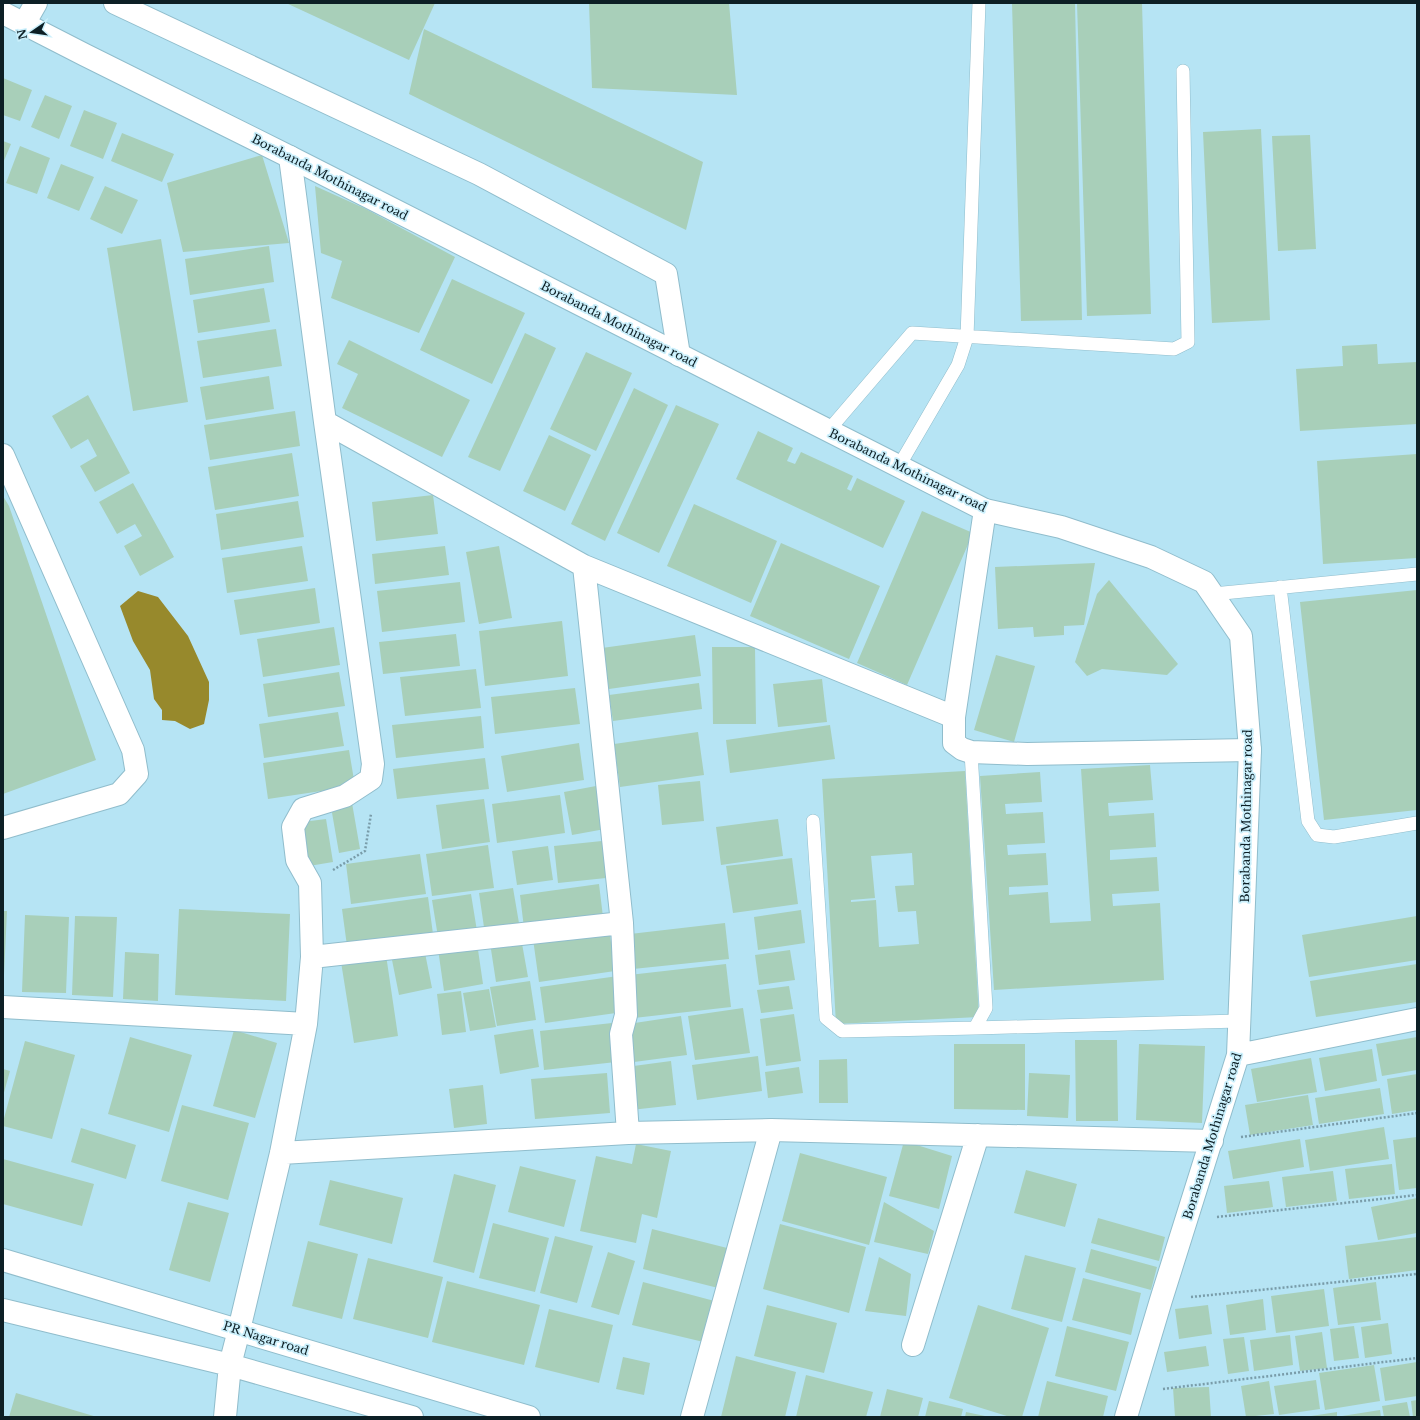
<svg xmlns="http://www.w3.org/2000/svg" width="1420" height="1420" viewBox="0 0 1420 1420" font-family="'Libre Baskerville',serif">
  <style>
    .water { fill: #97892c }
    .building { fill: #a8cfb9; fill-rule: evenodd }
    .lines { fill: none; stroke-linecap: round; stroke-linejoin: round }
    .lane-casing { stroke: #90bdcc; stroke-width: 14 }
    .street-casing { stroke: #90bdcc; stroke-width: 24 }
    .secondary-casing { stroke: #90bdcc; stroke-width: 24 }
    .path { stroke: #799ca9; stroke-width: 2.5; stroke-dasharray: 2 2; stroke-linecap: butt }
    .lane { stroke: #fff; stroke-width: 13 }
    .street { stroke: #fff; stroke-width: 22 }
    .secondary { stroke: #fff; stroke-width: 22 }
    .labels { text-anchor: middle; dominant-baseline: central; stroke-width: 3.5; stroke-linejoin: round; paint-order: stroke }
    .street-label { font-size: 12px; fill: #0d1f25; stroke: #cbf0fc }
  </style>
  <rect width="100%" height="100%" fill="#b6e4f4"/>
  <!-- water -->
  <path class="water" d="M 138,591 L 158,597 L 188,636 L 209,682 L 209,700 L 204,724 L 190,729 L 175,721 L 162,720 L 162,710 L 154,699 L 150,670 L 133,641 L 120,606 Z"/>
  <!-- building -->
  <path class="building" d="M 286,3 L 435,3 L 409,60 Z
    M 589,3 L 729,3 L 737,95 L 592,88 Z
    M 1012,3 L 1075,3 L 1082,320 L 1021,321 Z
    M 1077,3 L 1142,3 L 1151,314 L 1087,316 Z
    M 424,29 L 703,162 L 686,230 L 409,94 Z
    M 3,78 L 32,90 L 20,121 L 3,115 Z
    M 45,95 L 72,106 L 59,139 L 31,127 Z
    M 84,110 L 117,123 L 103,159 L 70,146 Z
    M 1261,129 L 1270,320 L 1212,323 L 1203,132 Z
    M 122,133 L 174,154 L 162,182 L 111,161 Z
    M 1310,135 L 1316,249 L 1278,251 L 1272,136 Z
    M 3,141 L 11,144 L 3,163 Z
    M 20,146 L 50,158 L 37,194 L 6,183 Z
    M 262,155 L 289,243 L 183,252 L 167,183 Z
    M 61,164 L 94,177 L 79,211 L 47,198 Z
    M 105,186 L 138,200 L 122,234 L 90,219 Z
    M 315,186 L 366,209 L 455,257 L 419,333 L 331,298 L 342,261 L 321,253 Z
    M 161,239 L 188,402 L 133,411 L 107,248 Z
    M 269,246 L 274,282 L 190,295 L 185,259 Z
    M 452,279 L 525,313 L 492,384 L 420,350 Z
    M 264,288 L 270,322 L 198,333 L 193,300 Z
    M 276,329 L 282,366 L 203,378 L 197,341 Z
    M 525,333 L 556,348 L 500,471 L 468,457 Z
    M 349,340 L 470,400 L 442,457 L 342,408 L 358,374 L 337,364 Z
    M 1377,344 L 1378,364 L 1417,362 L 1417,424 L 1300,431 L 1296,369 L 1343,366 L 1342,346 Z
    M 586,352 L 632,373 L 596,451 L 550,429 Z
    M 269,376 L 274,409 L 206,420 L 200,387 Z
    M 634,388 L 668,405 L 605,541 L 571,524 Z
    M 88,395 L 130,473 L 95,492 L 80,466 L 97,456 L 88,439 L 71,449 L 52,416 Z
    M 676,405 L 719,424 L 659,553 L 617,533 Z
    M 295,411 L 300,446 L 210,460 L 204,425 Z
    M 758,431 L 793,448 L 787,461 L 795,464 L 801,452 L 853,476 L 847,489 L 851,491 L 857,478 L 905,501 L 883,548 L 736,479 Z
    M 549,435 L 591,455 L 565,511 L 523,491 Z
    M 292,453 L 299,496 L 215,510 L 208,467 Z
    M 1417,454 L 1417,558 L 1323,564 L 1317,461 Z
    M 133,483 L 174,557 L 140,576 L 124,546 L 142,536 L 135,524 L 117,534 L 99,502 Z
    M 433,495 L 438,534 L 376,541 L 372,502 Z
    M 3,496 L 9,506 L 96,760 L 3,794 Z
    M 298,501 L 304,537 L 221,550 L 216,514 Z
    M 694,504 L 777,541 L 751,603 L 667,566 Z
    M 922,511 L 973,533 L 907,685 L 857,663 Z
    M 781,543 L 880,586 L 849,659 L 750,616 Z
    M 302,546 L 308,581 L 227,593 L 222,558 Z
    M 445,546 L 449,575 L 375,584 L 372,554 Z
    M 499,546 L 512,618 L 479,624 L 466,552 Z
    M 1095,563 L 1084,625 L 1064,626 L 1064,635 L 1034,637 L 1033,627 L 998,629 L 995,567 Z
    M 1109,580 L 1178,664 L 1167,675 L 1102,669 L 1087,676 L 1075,662 L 1097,594 Z
    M 460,582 L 465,622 L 382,632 L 377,591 Z
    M 315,588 L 320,623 L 240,635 L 234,600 Z
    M 1417,590 L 1417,810 L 1324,820 L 1300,602 Z
    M 562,621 L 568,676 L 485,686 L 479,631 Z
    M 334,627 L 340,665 L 263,677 L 257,639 Z
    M 456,634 L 460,666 L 383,674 L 379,642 Z
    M 695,635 L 701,676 L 609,689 L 602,648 Z
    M 712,647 L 755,647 L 756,724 L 713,724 Z
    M 996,655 L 1035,666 L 1014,742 L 974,730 Z
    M 476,669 L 481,708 L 405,716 L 400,677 Z
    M 339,672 L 345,706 L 268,717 L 263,684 Z
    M 822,679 L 827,722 L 778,727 L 773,684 Z
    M 699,683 L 702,709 L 613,721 L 609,695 Z
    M 575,688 L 580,724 L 495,734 L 491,697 Z
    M 338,712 L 344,746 L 264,758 L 259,724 Z
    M 481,716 L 484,748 L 396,758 L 392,725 Z
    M 830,725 L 835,759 L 730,773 L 726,740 Z
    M 698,732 L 704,775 L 620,787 L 614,744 Z
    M 579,743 L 584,780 L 507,792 L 501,756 Z
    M 349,750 L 355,786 L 268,799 L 263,763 Z
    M 485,758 L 489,789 L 397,799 L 393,769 Z
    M 1150,765 L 1153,800 L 1108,803 L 1109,816 L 1154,813 L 1156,847 L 1110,850 L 1110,860 L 1157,857 L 1159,891 L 1112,894 L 1113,906 L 1160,903 L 1164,980 L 994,990 L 980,776 L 1040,772 L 1042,802 L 1005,804 L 1006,814 L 1043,812 L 1045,843 L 1007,845 L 1008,855 L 1046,853 L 1048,885 L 1009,887 L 1009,895 L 1048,892 L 1050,923 L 1091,921 L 1081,769 Z
    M 965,771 L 979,1017 L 836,1024 L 822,779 ZM 912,853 L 914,885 L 895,886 L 898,912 L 916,911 L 919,944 L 879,947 L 876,900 L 851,902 L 851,900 L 875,898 L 871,856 Z
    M 700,781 L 704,821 L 662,825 L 658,785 Z
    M 596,786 L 605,829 L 572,835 L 564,792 Z
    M 560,795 L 565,833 L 497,843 L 492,804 Z
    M 484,799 L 490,842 L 442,849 L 436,805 Z
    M 352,803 L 360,849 L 339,853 L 331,807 Z
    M 326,819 L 333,862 L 309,866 L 302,822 Z
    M 778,819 L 783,856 L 721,865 L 716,827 Z
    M 602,841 L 606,878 L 558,883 L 554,846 Z
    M 488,845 L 494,888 L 432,896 L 426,854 Z
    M 548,846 L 553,880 L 517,885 L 512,851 Z
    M 420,854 L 426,894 L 351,904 L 346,864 Z
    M 792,858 L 798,904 L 733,913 L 726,866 Z
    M 599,884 L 603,917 L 524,928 L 520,895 Z
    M 513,888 L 520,929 L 485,934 L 479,893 Z
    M 471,894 L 477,931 L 438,937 L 432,900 Z
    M 428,897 L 433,934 L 347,946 L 342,909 Z
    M 179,909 L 290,914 L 286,1001 L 175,995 Z
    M 801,910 L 805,943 L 758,950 L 754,917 Z
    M 3,911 L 7,911 L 4,975 L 3,975 Z
    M 25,915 L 69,917 L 66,993 L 22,992 Z
    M 75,916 L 117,917 L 113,997 L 72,995 Z
    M 1417,916 L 1417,960 L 1309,977 L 1302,935 Z
    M 725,923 L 729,959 L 633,969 L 630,934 Z
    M 609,928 L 615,971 L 539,982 L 533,939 Z
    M 521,938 L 528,977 L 496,982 L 490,943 Z
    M 477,943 L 483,984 L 444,991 L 438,949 Z
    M 424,948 L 432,988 L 399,995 L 391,955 Z
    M 790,950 L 795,980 L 759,985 L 755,955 Z
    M 125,952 L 159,954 L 158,1001 L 123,999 Z
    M 386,955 L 398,1036 L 354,1043 L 341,962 Z
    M 726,964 L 731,1007 L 634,1018 L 629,975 Z
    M 1417,964 L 1417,1002 L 1316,1017 L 1310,981 Z
    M 618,976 L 623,1012 L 545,1023 L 540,987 Z
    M 530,981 L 536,1020 L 497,1026 L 490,987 Z
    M 789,986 L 793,1009 L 761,1013 L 757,990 Z
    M 489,989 L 496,1027 L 470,1031 L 463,993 Z
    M 461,991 L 466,1032 L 442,1035 L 437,994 Z
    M 743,1008 L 750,1053 L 695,1060 L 688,1016 Z
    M 794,1014 L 801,1061 L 766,1066 L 760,1019 Z
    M 681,1016 L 687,1055 L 634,1062 L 628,1024 Z
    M 612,1023 L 616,1062 L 544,1070 L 540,1031 Z
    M 533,1029 L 539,1067 L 500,1074 L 494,1035 Z
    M 234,1030 L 277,1043 L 255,1118 L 213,1106 Z
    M 130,1037 L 192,1055 L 169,1132 L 108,1114 Z
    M 1417,1037 L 1417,1070 L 1382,1076 L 1376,1044 Z
    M 1075,1040 L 1117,1040 L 1118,1121 L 1076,1121 Z
    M 25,1041 L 75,1055 L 52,1139 L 3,1126 L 3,1122 Z
    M 954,1044 L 1025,1044 L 1025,1110 L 954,1109 Z
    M 1139,1044 L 1205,1046 L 1202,1123 L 1136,1120 Z
    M 1372,1049 L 1377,1081 L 1325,1091 L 1319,1058 Z
    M 758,1056 L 762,1091 L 697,1100 L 692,1065 Z
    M 1311,1058 L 1317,1092 L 1257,1102 L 1251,1069 Z
    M 847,1059 L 848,1103 L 819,1103 L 819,1060 Z
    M 671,1061 L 676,1105 L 631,1110 L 626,1067 Z
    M 799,1067 L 803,1093 L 768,1098 L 765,1072 Z
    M 3,1069 L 10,1071 L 3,1096 Z
    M 607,1073 L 610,1113 L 535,1119 L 531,1079 Z
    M 1029,1073 L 1070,1075 L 1068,1118 L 1027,1116 Z
    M 1417,1074 L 1417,1110 L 1392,1114 L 1387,1079 Z
    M 483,1085 L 487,1124 L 454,1128 L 449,1089 Z
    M 1380,1088 L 1384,1114 L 1319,1124 L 1315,1098 Z
    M 1308,1095 L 1313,1125 L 1250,1135 L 1245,1105 Z
    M 182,1105 L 249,1123 L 228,1200 L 161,1181 Z
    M 1384,1127 L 1389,1159 L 1310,1171 L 1305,1140 Z
    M 81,1128 L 136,1145 L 126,1179 L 71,1162 Z
    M 1417,1137 L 1417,1188 L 1399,1190 L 1393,1140 Z
    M 1300,1139 L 1304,1167 L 1233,1179 L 1228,1151 Z
    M 904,1141 L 952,1156 L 939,1209 L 889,1196 Z
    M 636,1144 L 671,1151 L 657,1218 L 642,1214 L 636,1243 L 580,1231 L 596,1156 L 632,1164 Z
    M 800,1153 L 887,1177 L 869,1245 L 782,1221 Z
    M 3,1159 L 94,1184 L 82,1226 L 3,1204 Z
    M 1392,1164 L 1395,1194 L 1349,1199 L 1345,1169 Z
    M 520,1166 L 576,1180 L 564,1227 L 508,1212 Z
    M 1026,1170 L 1077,1184 L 1065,1227 L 1014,1213 Z
    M 1333,1171 L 1337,1201 L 1286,1207 L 1282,1177 Z
    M 454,1174 L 496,1185 L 474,1273 L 433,1262 Z
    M 330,1180 L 403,1198 L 392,1244 L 319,1225 Z
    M 1269,1181 L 1273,1207 L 1227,1213 L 1224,1186 Z
    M 1417,1198 L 1417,1233 L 1378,1240 L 1371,1207 Z
    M 188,1202 L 229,1213 L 210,1282 L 169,1270 Z
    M 884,1202 L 934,1231 L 928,1254 L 874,1242 Z
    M 1098,1218 L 1165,1237 L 1159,1261 L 1091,1243 Z
    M 493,1223 L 549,1238 L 535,1292 L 479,1278 Z
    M 780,1224 L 866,1247 L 849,1313 L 763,1289 Z
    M 652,1229 L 735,1250 L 726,1290 L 643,1269 Z
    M 555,1236 L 593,1246 L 577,1303 L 540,1293 Z
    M 1417,1237 L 1417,1270 L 1349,1279 L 1345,1246 Z
    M 308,1241 L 358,1254 L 342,1319 L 292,1306 Z
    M 1091,1249 L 1157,1267 L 1151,1290 L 1085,1272 Z
    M 608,1252 L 635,1261 L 619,1315 L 591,1307 Z
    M 1025,1255 L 1076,1268 L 1062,1322 L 1011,1309 Z
    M 879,1257 L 911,1274 L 906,1316 L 865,1311 Z
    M 368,1258 L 443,1277 L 428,1338 L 353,1319 Z
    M 1083,1278 L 1141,1293 L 1131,1335 L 1072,1320 Z
    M 447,1281 L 540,1305 L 524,1365 L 432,1342 Z
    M 643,1282 L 722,1303 L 712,1344 L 632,1325 Z
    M 1376,1282 L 1381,1320 L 1338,1325 L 1333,1288 Z
    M 1324,1289 L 1329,1326 L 1276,1333 L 1271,1296 Z
    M 1263,1299 L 1266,1330 L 1230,1335 L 1226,1305 Z
    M 767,1305 L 837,1323 L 824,1373 L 754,1356 Z
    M 978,1305 L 1049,1328 L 1022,1417 L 1010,1417 L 949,1398 Z
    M 1208,1305 L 1212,1334 L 1179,1339 L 1175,1309 Z
    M 549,1309 L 613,1325 L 599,1383 L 535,1367 Z
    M 1388,1323 L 1392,1354 L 1365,1358 L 1361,1327 Z
    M 1067,1326 L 1129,1342 L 1116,1391 L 1055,1376 Z
    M 1354,1326 L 1359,1358 L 1334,1361 L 1330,1329 Z
    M 1322,1332 L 1327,1368 L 1300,1371 L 1295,1336 Z
    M 1290,1335 L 1293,1365 L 1254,1371 L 1250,1340 Z
    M 1244,1337 L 1249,1371 L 1228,1374 L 1223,1339 Z
    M 1206,1346 L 1209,1366 L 1167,1372 L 1164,1352 Z
    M 736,1356 L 796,1372 L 785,1417 L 721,1417 Z
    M 623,1357 L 650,1363 L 644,1395 L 616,1389 Z
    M 1417,1362 L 1417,1396 L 1385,1401 L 1380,1368 Z
    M 1374,1365 L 1380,1401 L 1325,1410 L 1319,1373 Z
    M 806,1375 L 873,1392 L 866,1417 L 796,1417 Z
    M 1316,1380 L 1320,1409 L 1279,1415 L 1274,1386 Z
    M 1047,1381 L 1108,1396 L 1103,1417 L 1038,1417 Z
    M 1269,1381 L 1274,1414 L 1246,1417 L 1241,1386 Z
    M 1209,1387 L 1211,1417 L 1175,1417 L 1173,1388 Z
    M 887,1389 L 923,1398 L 918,1417 L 880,1417 Z
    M 16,1393 L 97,1417 L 9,1417 Z
    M 1417,1400 L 1417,1417 L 1413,1417 L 1411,1401 Z
    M 929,1401 L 963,1409 L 961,1417 L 925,1417 Z
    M 1407,1402 L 1410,1417 L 1384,1417 L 1382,1406 Z
    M 1380,1410 L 1381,1417 L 1342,1417 L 1342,1416 Z
    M 966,1412 L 985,1416 L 985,1417 L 965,1417 Z
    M 1337,1412 L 1337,1417 L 1311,1417 L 1311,1416 Z"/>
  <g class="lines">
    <defs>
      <path id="lane" d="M 828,431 L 912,333 L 1174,349 L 1188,342 L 1183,71
        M 899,466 L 958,365 L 967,337 L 979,3
        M 1280,587 L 1308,821 L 1317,835 L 1334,837 L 1417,823
        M 1213,594 L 1417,574
        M 813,821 L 826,1018 L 842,1031 L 975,1028 L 986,1008 L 971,752
        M 975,1028 L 1239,1021"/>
      <path id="street" d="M 115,3 L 479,174 L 666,274 L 679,355
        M 24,24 L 36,3
        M 325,422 L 584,566 L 954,717 L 985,510
        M 3,455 L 133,750 L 137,774 L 119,794 L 3,828
        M 584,566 L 622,923 L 626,1015 L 621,1034 L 628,1133
        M 954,717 L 954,743 L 962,749 L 971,752 L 1027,754 L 1250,750
        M 312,957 L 622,923
        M 3,1007 L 306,1024
        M 281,1153 L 628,1133 L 771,1130 L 1212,1141
        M 239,1330 L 281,1153 L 306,1024 L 312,957 L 310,883 L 297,860 L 293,827 L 303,809 L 345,796 L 371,779 L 373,764 L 325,422 L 290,157
        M 913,1345 L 978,1135
        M 692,1417 L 771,1130"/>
      <path id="secondary" d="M 3,13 L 85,55 L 290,157 L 985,510 L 1061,527 L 1151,557 L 1204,582 L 1241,636 L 1250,750 L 1238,1055 L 1161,1300 L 1126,1417
        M 1238,1055 L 1417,1019
        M 3,1260 L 529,1417
        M 3,1310 L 230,1365 L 412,1417
        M 225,1417 L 230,1365 L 239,1330"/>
    </defs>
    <!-- lane casing -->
    <use href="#lane" class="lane-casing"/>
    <!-- street casing -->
    <use href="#street" class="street-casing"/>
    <!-- secondary casing -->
    <use href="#secondary" class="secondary-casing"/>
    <!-- path -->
    <path class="path" d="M 333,870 L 365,851 L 371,814
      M 1241,1137 L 1417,1113
      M 1217,1217 L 1417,1195
      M 1191,1297 L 1417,1274
      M 1163,1389 L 1417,1358"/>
    <!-- lane -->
    <use href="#lane" class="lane"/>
    <!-- street -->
    <use href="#street" class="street"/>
    <!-- secondary -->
    <use href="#secondary" class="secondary"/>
  </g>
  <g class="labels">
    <!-- street labels -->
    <g class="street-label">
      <text transform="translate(330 177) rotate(27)">Borabanda Mothinagar road</text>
      <text transform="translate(619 324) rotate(27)">Borabanda Mothinagar road</text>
      <text transform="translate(908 470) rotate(26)">Borabanda Mothinagar road</text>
      <text transform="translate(1246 816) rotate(-89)">Borabanda Mothinagar road</text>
      <text transform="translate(1212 1136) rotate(-73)">Borabanda Mothinagar road</text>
      <text transform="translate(266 1338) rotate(17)">PR Nagar road</text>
    </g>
  </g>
  <!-- border -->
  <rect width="1420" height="1420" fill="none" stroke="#0d1f25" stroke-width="8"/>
  <!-- north arrow -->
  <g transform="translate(32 32) rotate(257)" stroke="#cbf0fc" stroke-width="3" paint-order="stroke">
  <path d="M0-3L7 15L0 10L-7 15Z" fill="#0d1f25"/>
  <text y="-6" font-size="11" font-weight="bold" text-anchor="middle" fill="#0d1f25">N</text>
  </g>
</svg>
